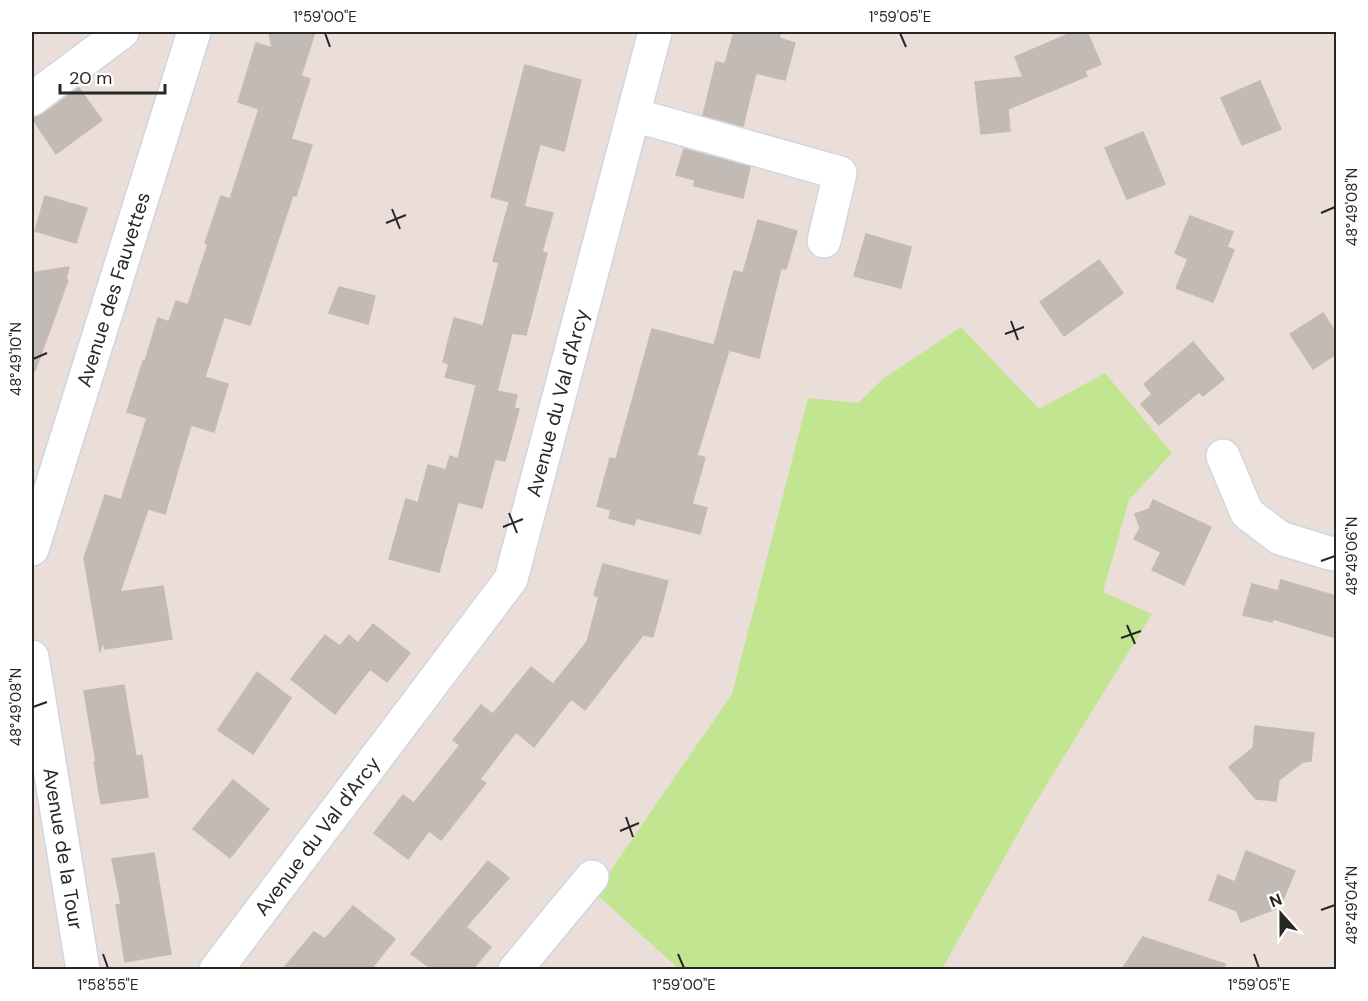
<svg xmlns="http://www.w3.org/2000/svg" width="1368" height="1001" viewBox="0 0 1368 1001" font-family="'DM Sans',sans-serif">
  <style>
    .green { fill: #c2e591 }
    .building { fill: #c2bab4; stroke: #c6bab2; stroke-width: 1.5 }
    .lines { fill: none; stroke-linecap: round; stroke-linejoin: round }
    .street-casing { stroke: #cdd6e2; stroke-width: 36 }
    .street { stroke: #fff; stroke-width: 33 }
    .ticks { fill: none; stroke: #272727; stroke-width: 2 }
    .labels { text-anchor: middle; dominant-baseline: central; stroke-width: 4.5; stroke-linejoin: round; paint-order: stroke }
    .street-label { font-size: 20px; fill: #272727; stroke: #fff }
    .neatline { fill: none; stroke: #272727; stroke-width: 2 }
    .ticks-label { font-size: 15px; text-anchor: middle; fill: #272727 }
  </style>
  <rect width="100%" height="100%" fill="#ebded8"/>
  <!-- green -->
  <path class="green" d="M 961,327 L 1039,409 L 1105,373 L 1172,453 L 1129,500 L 1103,592 L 1152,614 L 1031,810 L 942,969 L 679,969 L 595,893 L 732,694 L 808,398 L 858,403 L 884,378 Z"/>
  <!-- building -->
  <path class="building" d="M 269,32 L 315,32 L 301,76 L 310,79 L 291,139 L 312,145 L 296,196 L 293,195 L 250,325 L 224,317 L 205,377 L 228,384 L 214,432 L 191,425 L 165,514 L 148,509 L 120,592 L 163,586 L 172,639 L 105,649 L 103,641 L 100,652 L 84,558 L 105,495 L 121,500 L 147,418 L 127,412 L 143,361 L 145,361 L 158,318 L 169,322 L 176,301 L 188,305 L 208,244 L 205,243 L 221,196 L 230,199 L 259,109 L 238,102 L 256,43 L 272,48 Z
    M 734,32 L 781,32 L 779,38 L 795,43 L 785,80 L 756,73 L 743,126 L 703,115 L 716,62 L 725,64 Z
    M 1073,32 L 1087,32 L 1101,64 L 1085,71 L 1087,76 L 1008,109 L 1010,131 L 981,134 L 975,82 L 1023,77 L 1015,57 Z
    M 525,65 L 581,80 L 564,151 L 540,144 L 524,206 L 491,197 Z
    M 1260,81 L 1281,129 L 1242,145 L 1221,98 Z
    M 79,88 L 102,120 L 56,154 L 32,118 L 43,114 Z
    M 1143,132 L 1165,184 L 1127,199 L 1105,148 Z
    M 684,149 L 750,167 L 743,198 L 694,186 L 695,180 L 676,175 Z
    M 45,196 L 87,208 L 76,243 L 35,231 Z
    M 509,203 L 553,213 L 542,252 L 547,253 L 526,335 L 512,333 L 497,391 L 517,395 L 514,408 L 519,409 L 505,461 L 495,459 L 482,508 L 458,502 L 439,572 L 389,559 L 406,499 L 418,503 L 428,465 L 446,470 L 450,456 L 458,459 L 476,386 L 496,390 L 445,377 L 449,364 L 443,362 L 454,318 L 483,326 L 499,263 L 493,261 Z
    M 1190,216 L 1233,232 L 1227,247 L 1234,250 L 1213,302 L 1176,288 L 1188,259 L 1175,253 Z
    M 758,220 L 797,231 L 786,269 L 781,268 L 759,358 L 729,350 L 697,455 L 705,458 L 692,504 L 707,508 L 700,534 L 636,518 L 634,525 L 609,518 L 611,510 L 597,506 L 610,458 L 616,459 L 652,329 L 714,345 L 734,271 L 743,273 Z
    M 866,234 L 911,247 L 901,288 L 854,276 Z
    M 1099,260 L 1123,293 L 1064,336 L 1040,302 Z
    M 69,267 L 66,279 L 68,280 L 35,371 L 32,371 L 32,273 Z
    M 339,287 L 375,296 L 368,324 L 329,313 Z
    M 1323,313 L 1336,333 L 1336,354 L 1313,369 L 1290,334 Z
    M 1193,342 L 1224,379 L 1203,396 L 1199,392 L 1159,425 L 1141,404 L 1152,394 L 1144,384 Z
    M 1153,500 L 1211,527 L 1184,585 L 1152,570 L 1161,552 L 1134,539 L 1140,528 L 1135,514 L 1149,509 Z
    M 603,564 L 668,581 L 653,637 L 643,635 L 585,710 L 571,699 L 534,747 L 516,732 L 480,779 L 486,783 L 441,840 L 429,831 L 408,859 L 374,833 L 403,795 L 414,803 L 460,745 L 453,740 L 481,705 L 493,714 L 531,667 L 553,684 L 587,642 L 599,597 L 594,595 Z
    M 1281,580 L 1336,596 L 1336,638 L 1273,619 L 1272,622 L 1243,615 L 1252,584 L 1278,591 Z
    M 373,624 L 410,653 L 387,682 L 370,669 L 335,714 L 291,679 L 325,635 L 340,646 L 349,635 L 358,643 Z
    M 257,672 L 291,698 L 253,754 L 218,730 Z
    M 124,685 L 136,756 L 142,755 L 148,797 L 101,804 L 94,762 L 96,762 L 84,691 Z
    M 1255,726 L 1314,733 L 1311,761 L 1303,762 L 1279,780 L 1276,801 L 1256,799 L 1229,767 L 1253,748 Z
    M 233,780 L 269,809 L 230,858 L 193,829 Z
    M 1246,851 L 1295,871 L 1280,907 L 1241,922 L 1237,911 L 1209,900 L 1218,875 L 1235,882 Z
    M 154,853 L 171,954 L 125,962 L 116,905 L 121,904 L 112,859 Z
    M 488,861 L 509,878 L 466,927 L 491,947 L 473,969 L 432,969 L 411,954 Z
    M 353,906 L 395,939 L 371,969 L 283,969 L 314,932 L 325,939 Z
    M 1143,937 L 1225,964 L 1224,969 L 1122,969 Z"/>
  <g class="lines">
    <defs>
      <g id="street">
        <path d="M 32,99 L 122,32"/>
        <path d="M 634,115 L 840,173 L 824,241"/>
        <path d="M 1223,456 L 1247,513 L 1280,538 L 1329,553 L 1336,554"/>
        <path id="s1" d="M 32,549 L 194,32"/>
        <path id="s2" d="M 32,657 L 83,970"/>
        <path id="s3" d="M 216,970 L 511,579 L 655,32"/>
        <path d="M 515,970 L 592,877"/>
      </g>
    </defs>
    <!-- street casing -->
    <use href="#street" class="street-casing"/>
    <!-- street -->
    <use href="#street" class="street"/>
  </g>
  <!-- ticks -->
  <path class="ticks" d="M 325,33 L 330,47M 900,33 L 906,47M 392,209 L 400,229M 1321,213 L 1335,207M 386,223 L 406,215M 1011,321 L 1018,340M 1005,334 L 1024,327M 33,359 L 47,353M 509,513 L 517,533M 503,527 L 523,519M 1321,561 L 1335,556M 1127,625 L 1135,644M 1121,638 L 1141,631M 33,707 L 47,702M 626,817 L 633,837M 620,831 L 639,823M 1321,910 L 1335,905M 103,954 L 108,968M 678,954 L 684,968M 1254,954 L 1259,968"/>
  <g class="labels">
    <!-- street labels -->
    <g class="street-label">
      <text stroke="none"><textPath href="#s1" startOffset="272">Avenue des Fauvettes</textPath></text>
      <text stroke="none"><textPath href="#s3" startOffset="672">Avenue du Val d'Arcy</textPath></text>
      <text stroke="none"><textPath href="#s3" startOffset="168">Avenue du Val d'Arcy</textPath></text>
      <text stroke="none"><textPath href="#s2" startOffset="194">Avenue de la Tour</textPath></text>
    </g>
  </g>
  <!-- border -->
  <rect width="1368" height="1001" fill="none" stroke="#ffffff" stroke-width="66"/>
  <!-- north arrow -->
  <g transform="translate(1281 914) rotate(339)" stroke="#ffffff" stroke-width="4.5" paint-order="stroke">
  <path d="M0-4.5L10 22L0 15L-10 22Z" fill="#272727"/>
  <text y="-9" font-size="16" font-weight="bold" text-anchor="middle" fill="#272727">N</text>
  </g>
  <!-- scale -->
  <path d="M60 84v9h105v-9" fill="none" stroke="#272727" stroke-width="3"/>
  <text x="69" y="84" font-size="18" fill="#272727" stroke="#ffffff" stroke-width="4.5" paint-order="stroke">20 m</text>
  <rect x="33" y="33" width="1302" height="935" class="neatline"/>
  <g class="ticks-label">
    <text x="325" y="22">1°59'00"E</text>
    <text x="900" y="22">1°59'05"E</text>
    <text transform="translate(1352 207) rotate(-90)" y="5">48°49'08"N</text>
    <text transform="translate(16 359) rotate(-90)" y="5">48°49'10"N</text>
    <text transform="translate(1352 556) rotate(-90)" y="5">48°49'06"N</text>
    <text transform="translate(16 707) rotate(-90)" y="5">48°49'08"N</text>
    <text transform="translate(1352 905) rotate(-90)" y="5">48°49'04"N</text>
    <text x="108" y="990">1°58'55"E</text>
    <text x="684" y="990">1°59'00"E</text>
    <text x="1259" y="990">1°59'05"E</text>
  </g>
</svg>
